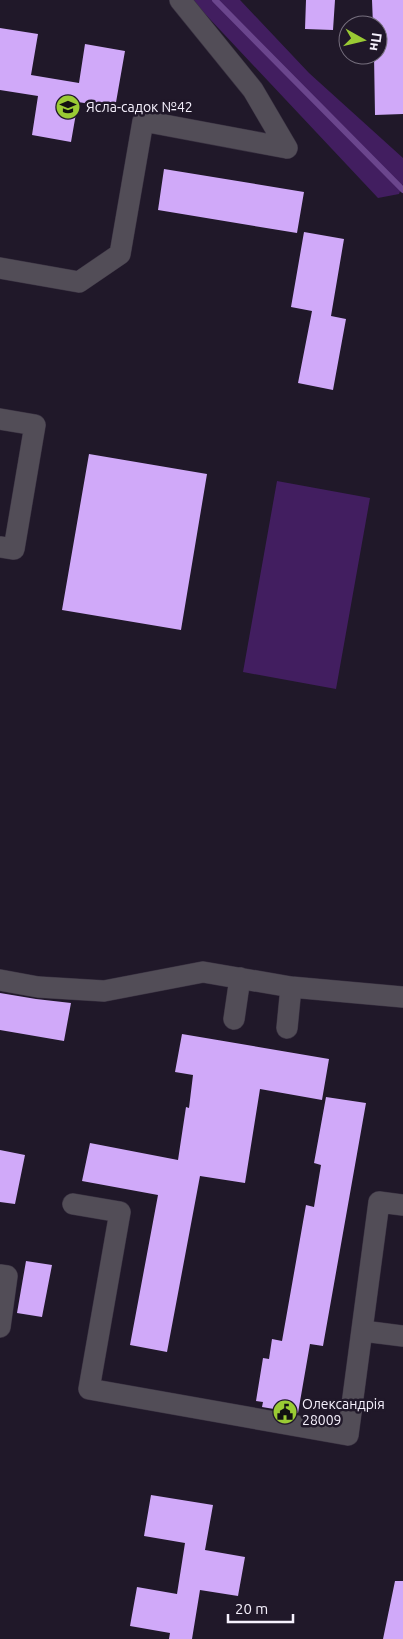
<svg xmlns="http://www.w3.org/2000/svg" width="403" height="1639" viewBox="0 0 403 1639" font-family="Ubuntu,sans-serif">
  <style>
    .green { fill: #421e60 }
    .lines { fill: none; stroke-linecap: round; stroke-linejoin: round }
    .stream { stroke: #6b468d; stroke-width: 6 }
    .building { fill: #d0a9f9 }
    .minor-casing { stroke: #3a3242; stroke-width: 22 }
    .minor { stroke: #524d57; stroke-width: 21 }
    .labels { text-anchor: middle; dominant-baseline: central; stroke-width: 5; stroke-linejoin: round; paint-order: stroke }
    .poi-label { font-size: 14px; fill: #f6f1fd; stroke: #201829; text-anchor: start }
  </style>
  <rect width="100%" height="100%" fill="#201829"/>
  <!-- green -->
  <path class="green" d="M 192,0 L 240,0 L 309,73 L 403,158 L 403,184 L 399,194 L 378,198 Z
    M 277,481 L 370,498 L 336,689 L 243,672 Z"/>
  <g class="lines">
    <!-- stream -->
    <path class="stream" d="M 215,0 L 403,190"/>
  </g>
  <!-- building -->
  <path class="building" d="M 306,0 L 335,0 L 333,30 L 305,29 Z
    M 372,0 L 403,0 L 403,114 L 375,115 L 374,55 L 378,55 L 378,25 L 373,25 Z
    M 0,28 L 38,34 L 31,75 L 79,83 L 85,44 L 125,51 L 115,108 L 78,102 L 71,142 L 32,135 L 38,96 L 0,90 Z
    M 164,169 L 304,192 L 297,233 L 158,210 Z
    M 304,232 L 344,239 L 331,316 L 346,319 L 333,390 L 298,383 L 312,311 L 291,307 Z
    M 89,454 L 207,474 L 181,630 L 62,610 Z
    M 0,993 L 36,999 L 71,1003 L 64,1041 L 0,1030 Z
    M 182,1034 L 329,1059 L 322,1100 L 260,1089 L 245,1183 L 200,1176 L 167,1352 L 130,1345 L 158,1195 L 82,1181 L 90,1143 L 178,1160 L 186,1107 L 189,1108 L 193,1075 L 175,1072 Z
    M 326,1097 L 366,1103 L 323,1346 L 310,1344 L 298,1413 L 262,1407 L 263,1402 L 256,1401 L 263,1358 L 269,1359 L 272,1339 L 282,1341 L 306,1205 L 314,1207 L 321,1165 L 314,1163 Z
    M 0,1150 L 25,1155 L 15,1204 L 0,1202 Z
    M 26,1261 L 52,1265 L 42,1317 L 17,1313 Z
    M 151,1495 L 213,1505 L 205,1550 L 245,1557 L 238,1596 L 200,1590 L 192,1639 L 169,1639 L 170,1633 L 130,1626 L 137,1587 L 177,1594 L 185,1543 L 144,1536 Z
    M 395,1581 L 403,1581 L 403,1639 L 383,1639 Z"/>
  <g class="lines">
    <defs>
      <path id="minor" d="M 180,0 L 253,90 L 287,148
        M 0,268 L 79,282 L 120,254 L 143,121 L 287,148
        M 0,419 L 35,425 L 14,549 L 0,547
        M 0,980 L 38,987 L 104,991 L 203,972 L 291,987 L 403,997
        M 234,1019 L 240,978
        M 287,1028 L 291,987
        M 73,1204 L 120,1212 L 89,1389 L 348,1435 L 379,1202 L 403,1205
        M 0,1275 L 7,1276 L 0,1327
        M 363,1331 L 403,1336"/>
    </defs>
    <!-- minor casing -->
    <use href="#minor" class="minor-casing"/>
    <!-- minor -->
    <use href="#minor" class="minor"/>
  </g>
  <!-- icons -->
  <defs>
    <symbol id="school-disc" viewBox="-11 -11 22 22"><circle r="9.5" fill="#9acb34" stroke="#201829"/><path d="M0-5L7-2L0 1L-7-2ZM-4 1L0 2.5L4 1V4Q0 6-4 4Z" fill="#111"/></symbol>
    <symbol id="civic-disc" viewBox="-11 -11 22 22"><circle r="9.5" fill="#9acb34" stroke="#201829"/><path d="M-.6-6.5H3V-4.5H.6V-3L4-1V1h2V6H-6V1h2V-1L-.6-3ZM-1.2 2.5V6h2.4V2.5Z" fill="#111"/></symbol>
  </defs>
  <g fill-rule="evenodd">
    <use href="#school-disc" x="54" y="93" width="28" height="28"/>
    <use href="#civic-disc" x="271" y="1398" width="28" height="28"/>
  </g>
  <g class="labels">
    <!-- poi labels -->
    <g class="poi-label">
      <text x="86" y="107">Ясла-садок №42</text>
      <text x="302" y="1404">Олександрія<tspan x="302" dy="16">28009</tspan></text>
    </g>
  </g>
  <!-- north arrow -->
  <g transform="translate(363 40) rotate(98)"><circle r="24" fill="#201829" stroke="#766f7e"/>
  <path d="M0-4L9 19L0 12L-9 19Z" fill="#9acb34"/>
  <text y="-8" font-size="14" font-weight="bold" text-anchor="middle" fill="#f6f1fd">Пн</text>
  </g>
  <!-- scale -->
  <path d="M228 1614v8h65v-8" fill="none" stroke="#f6f1fd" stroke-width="2.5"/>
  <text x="235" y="1614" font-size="15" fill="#f6f1fd" stroke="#201829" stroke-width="4" paint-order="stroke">20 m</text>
</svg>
